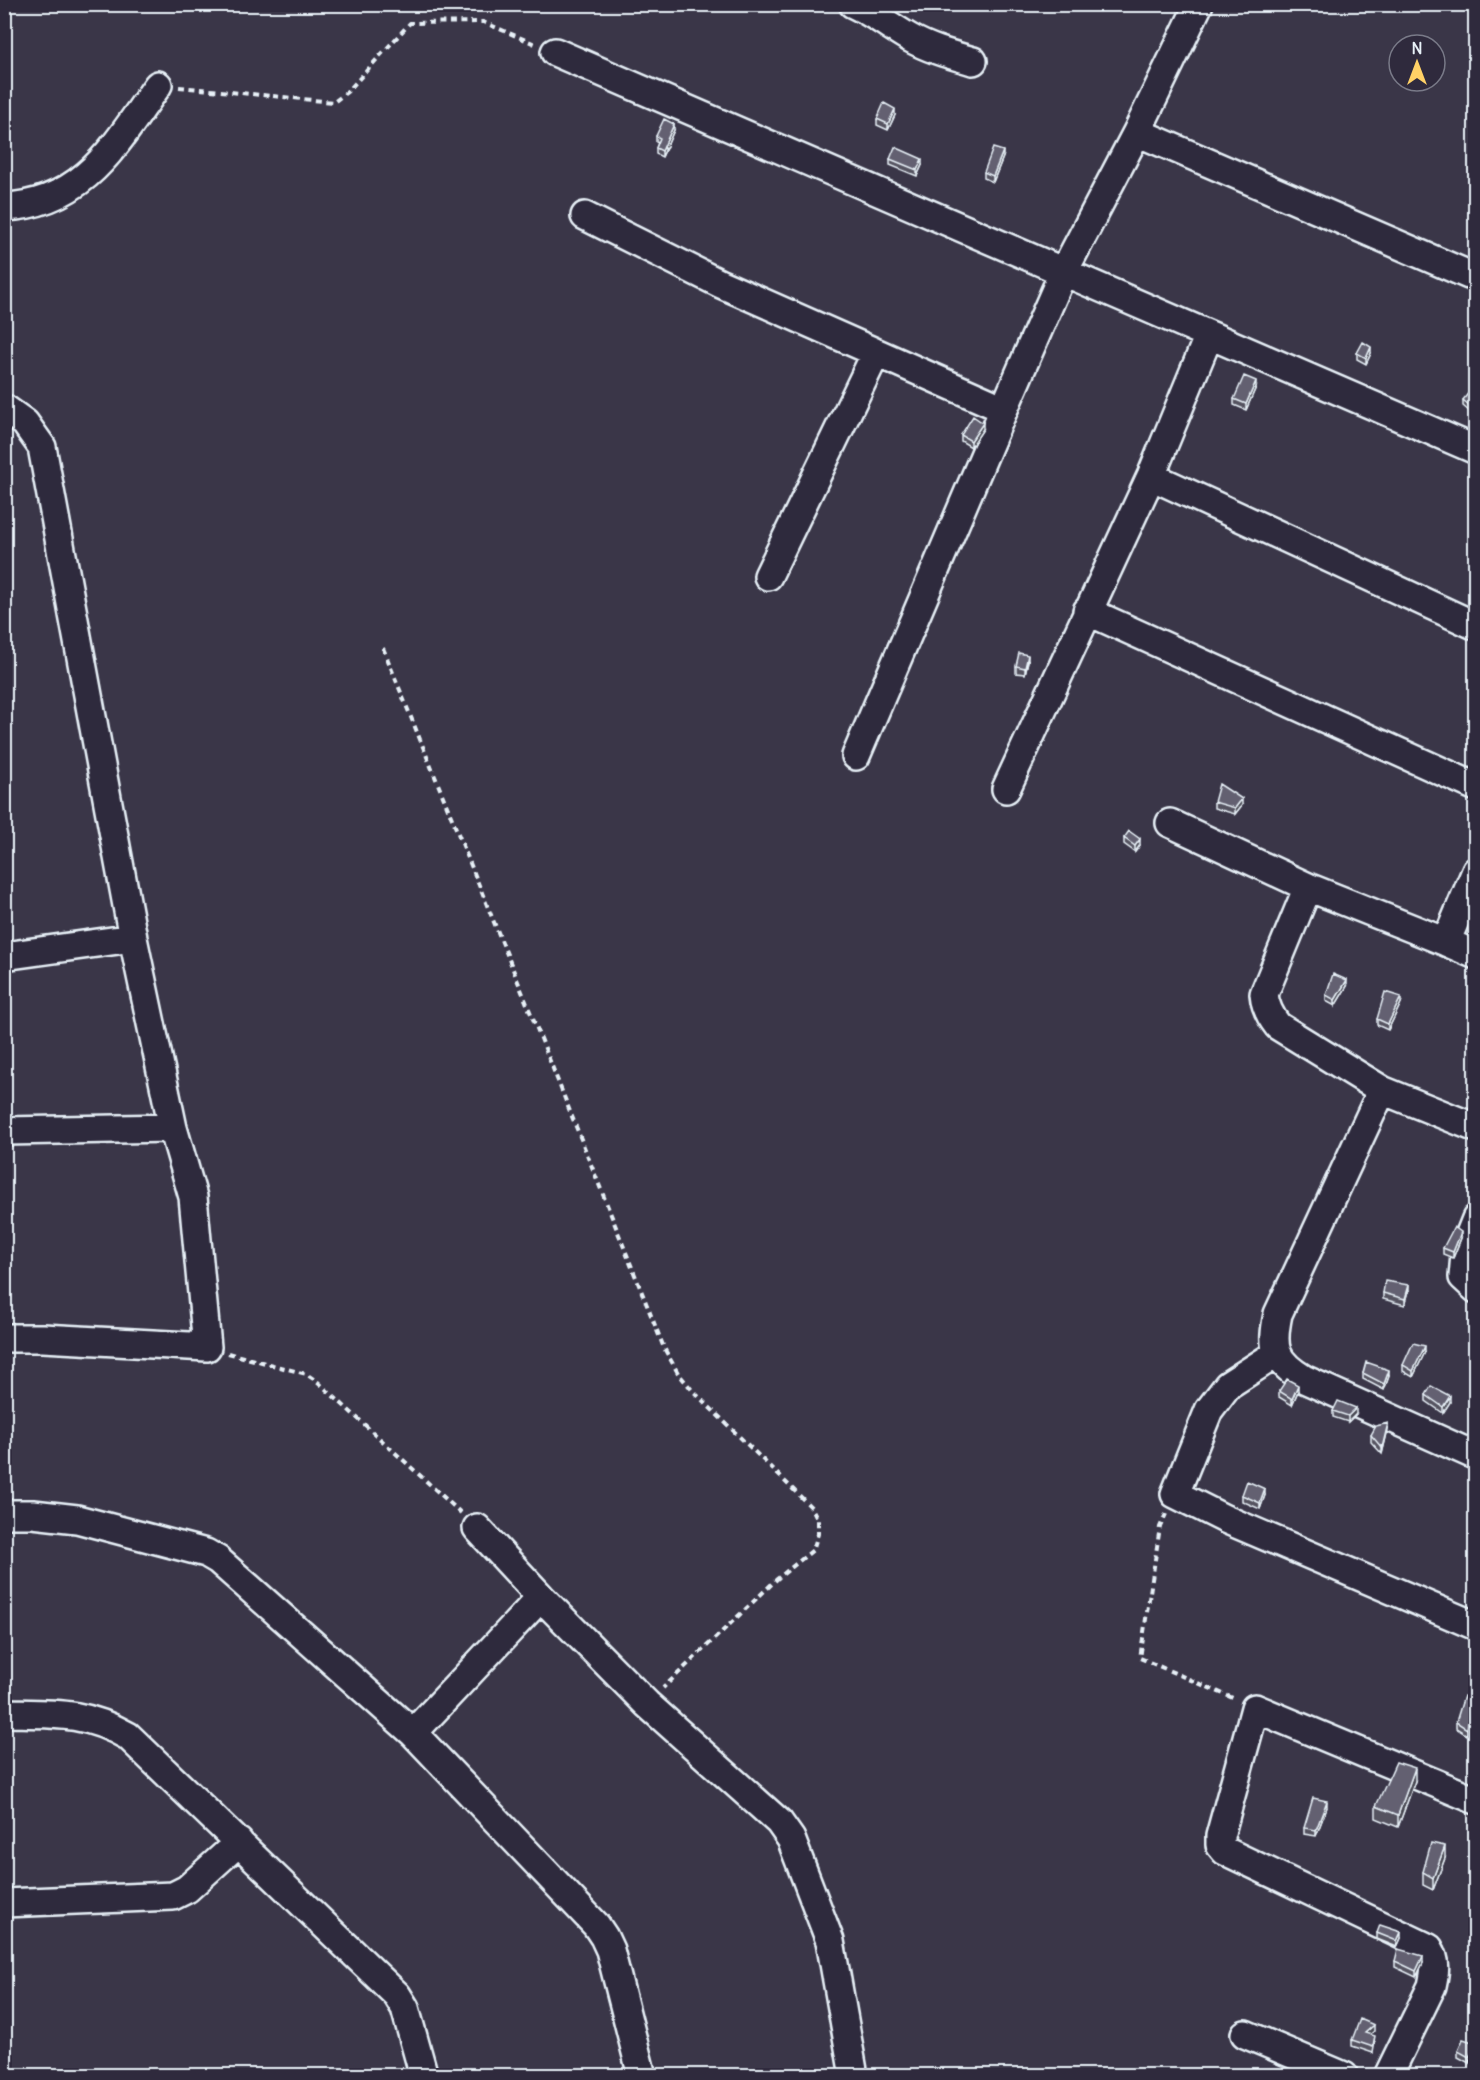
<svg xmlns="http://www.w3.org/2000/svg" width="1480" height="2080" viewBox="0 0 1480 2080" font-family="Delius,sans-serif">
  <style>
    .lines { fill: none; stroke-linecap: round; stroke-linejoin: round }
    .minor-casing { stroke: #e8f1f8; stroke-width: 32 }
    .path { stroke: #e8f1f8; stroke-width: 4; stroke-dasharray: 6 4.5; stroke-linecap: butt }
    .minor { stroke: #2f2a3d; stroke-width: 27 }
    .wall { fill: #555361; stroke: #e8f1f8; stroke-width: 1.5 }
    .shaded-wall { fill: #45444f; stroke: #e8f1f8; stroke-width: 1.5 }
    .building { fill: #636171; stroke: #e8f1f8; stroke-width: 1.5 }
  </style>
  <rect width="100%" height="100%" fill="#3a3648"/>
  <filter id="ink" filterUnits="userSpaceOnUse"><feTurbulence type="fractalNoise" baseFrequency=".0167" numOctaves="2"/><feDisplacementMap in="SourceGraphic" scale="12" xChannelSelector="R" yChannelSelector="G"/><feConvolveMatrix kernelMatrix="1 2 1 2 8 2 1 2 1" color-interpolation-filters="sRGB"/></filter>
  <g filter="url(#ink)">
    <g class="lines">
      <defs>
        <path id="minor" d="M 853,4 C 873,13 891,27 910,38 C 929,49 952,55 973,61
          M 555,52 L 1476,450
          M 1137,132 L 1199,4
          M 4,207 C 85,204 116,143 158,85
          M 585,216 L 721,284 L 1004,409 L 1063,273 L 1137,132 L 1476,278
          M 4,408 L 25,423 L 42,447 L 133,938 L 173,1128 L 193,1197 L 207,1347 L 43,1338 L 4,1338
          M 1151,476 L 1476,626
          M 768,576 L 876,353
          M 1087,611 L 1476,787
          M 856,756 L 1004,409
          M 1006,789 L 1151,476 L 1209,335
          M 1170,823 L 1308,887 L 1446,942
          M 1476,871 L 1446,942 L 1476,955
          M 1308,887 L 1264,994 C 1265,1007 1270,1016 1278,1026 L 1382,1090 L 1476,1128
          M 4,956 L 133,938
          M 1382,1090 L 1278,1314 C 1271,1348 1274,1361 1304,1379 L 1476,1456
          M 4,1131 L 173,1128
          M 1476,1219 L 1466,1244 L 1463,1277 L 1476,1289
          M 1276,1354 L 1228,1385 L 1209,1410 L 1175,1494 L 1225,1519 L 1476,1626
          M 4,1514 L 33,1514 L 77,1519 L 206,1553 L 218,1560 L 413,1733 L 596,1925 L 604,1937 L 610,1950 L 642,2076
          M 477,1528 L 541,1597 L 647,1704 L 779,1822 L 791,1839 L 830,1941 L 854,2076
          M 4,1713 C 54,1714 84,1711 128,1736 L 397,1995 L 405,2008 L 424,2076
          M 413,1733 L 541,1597
          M 4,1903 L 173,1896 L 187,1889 L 239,1842
          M 1245,2034 L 1344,2076
          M 1388,2076 L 1432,1986 C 1435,1972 1437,1961 1429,1948 L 1225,1851 L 1220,1845 L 1220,1836 L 1255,1708 L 1476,1800"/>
      </defs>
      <!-- minor casing -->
      <use href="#minor" class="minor-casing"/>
      <!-- path -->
      <path class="path" d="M 179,87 L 334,102 L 347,92 L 410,23 L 483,22 L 535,44
        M 383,648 L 542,1041 L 664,1348 L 678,1373 L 693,1391 L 812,1508 L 818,1520 L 818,1534 L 813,1550 L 777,1579 L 663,1688
        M 228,1353 L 306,1374 L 318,1382 L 461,1513
        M 1166,1514 L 1160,1527 L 1140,1658 L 1235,1699"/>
      <!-- minor -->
      <use href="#minor" class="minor"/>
    </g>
    <!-- wall -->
    <path class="wall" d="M 895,115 L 888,130 L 877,125 L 877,119 Z
      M 674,130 L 662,157 L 656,154 L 656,148 L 658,143 L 656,142 L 656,136 Z
      M 1003,157 L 993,182 L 984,178 L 984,172 Z
      M 890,159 L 922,165 L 917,176 L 890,165 Z
      M 1357,353 L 1371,353 L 1366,364 L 1357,359 Z
      M 1256,387 L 1246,410 L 1234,405 L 1234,399 Z
      M 1476,395 L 1476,406 L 1470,412 L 1463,406 L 1463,400 Z
      M 983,429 L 971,447 L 961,441 L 961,435 Z
      M 1028,661 L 1025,674 L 1016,673 L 1016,666 Z
      M 1214,802 L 1242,805 L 1235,814 L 1214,808 Z
      M 1124,838 L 1140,845 L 1135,852 L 1124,844 Z
      M 1347,986 L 1335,1006 L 1326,1001 L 1326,995 Z
      M 1401,1003 L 1388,1030 L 1377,1025 L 1377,1019 Z
      M 1461,1238 L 1453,1258 L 1443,1254 L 1443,1248 Z
      M 1409,1291 L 1405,1305 L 1383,1299 L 1383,1293 Z
      M 1425,1352 L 1413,1377 L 1403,1371 L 1403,1365 Z
      M 1363,1373 L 1389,1376 L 1384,1390 L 1363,1379 Z
      M 1279,1391 L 1298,1391 L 1292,1405 L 1279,1397 Z
      M 1426,1395 L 1450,1402 L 1443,1413 L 1426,1401 Z
      M 1333,1411 L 1356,1414 L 1348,1422 L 1333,1417 Z
      M 1388,1429 L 1382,1454 L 1371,1442 L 1371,1435 Z
      M 1242,1495 L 1265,1495 L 1260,1509 L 1242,1501 Z
      M 1475,1705 L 1467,1735 L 1456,1728 L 1456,1722 Z
      M 1415,1781 L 1398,1827 L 1376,1818 L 1376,1806 Z
      M 1327,1807 L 1316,1836 L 1304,1834 L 1304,1828 Z
      M 1445,1858 L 1433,1890 L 1423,1885 L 1423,1872 Z
      M 1377,1933 L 1401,1938 L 1397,1947 L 1377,1939 Z
      M 1395,1961 L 1423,1963 L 1416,1977 L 1395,1967 Z
      M 1374,2031 L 1370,2034 L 1375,2042 L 1373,2053 L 1352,2046 L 1352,2040 Z
      M 1476,2043 L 1476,2051 L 1469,2063 L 1458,2057 L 1458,2051 Z"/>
    <!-- shaded-wall -->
    <path class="shaded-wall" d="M 895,109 L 895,115 L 888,130 L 888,124 Z
      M 674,124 L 674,130 L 662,157 L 662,151 Z
      M 1003,151 L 1003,157 L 993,182 L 993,176 Z
      M 922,159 L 922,165 L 917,176 L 917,170 Z
      M 1371,347 L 1371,353 L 1366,364 L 1366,358 Z
      M 1256,381 L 1256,387 L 1246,410 L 1246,404 Z
      M 1476,400 L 1476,406 L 1470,412 L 1470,406 Z
      M 983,423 L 983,429 L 971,447 L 971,441 Z
      M 1028,655 L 1028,661 L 1025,674 L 1025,668 Z
      M 1242,799 L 1242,805 L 1235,814 L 1235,808 Z
      M 1140,839 L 1140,845 L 1135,852 L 1135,846 Z
      M 1347,980 L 1347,986 L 1335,1006 L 1335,1000 Z
      M 1401,997 L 1401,1003 L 1388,1030 L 1388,1024 Z
      M 1461,1232 L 1461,1238 L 1453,1258 L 1453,1252 Z
      M 1409,1285 L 1409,1291 L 1405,1305 L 1405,1299 Z
      M 1425,1346 L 1425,1352 L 1413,1377 L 1413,1371 Z
      M 1389,1370 L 1389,1376 L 1384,1390 L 1384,1384 Z
      M 1298,1385 L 1298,1391 L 1292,1405 L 1292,1399 Z
      M 1450,1396 L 1450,1402 L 1443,1413 L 1443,1407 Z
      M 1356,1408 L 1356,1414 L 1348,1422 L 1348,1416 Z
      M 1388,1423 L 1388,1429 L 1382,1454 L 1382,1448 Z
      M 1265,1489 L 1265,1495 L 1260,1509 L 1260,1503 Z
      M 1475,1699 L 1475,1705 L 1467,1735 L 1467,1729 Z
      M 1415,1768 L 1415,1781 L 1398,1827 L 1398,1815 Z
      M 1327,1801 L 1327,1807 L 1316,1836 L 1316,1830 Z
      M 1445,1846 L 1445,1858 L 1433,1890 L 1433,1878 Z
      M 1401,1932 L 1401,1938 L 1397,1947 L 1397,1941 Z
      M 1423,1956 L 1423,1963 L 1416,1977 L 1416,1971 Z
      M 1374,2025 L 1374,2031 L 1365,2039 L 1365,2033 Z
      M 1476,2045 L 1476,2051 L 1469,2063 L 1469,2057 Z"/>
    <!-- building -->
    <path class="building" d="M 884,103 L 895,109 L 888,124 L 877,119 Z
      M 664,119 L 674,124 L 662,151 L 656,148 L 660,138 L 656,136 Z
      M 895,147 L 922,159 L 917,170 L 890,159 Z
      M 993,148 L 1003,151 L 993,176 L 984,172 Z
      M 1363,342 L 1371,347 L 1366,358 L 1357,353 Z
      M 1244,376 L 1256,381 L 1246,404 L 1234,399 Z
      M 1470,391 L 1476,395 L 1476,400 L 1470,406 L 1463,400 Z
      M 973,416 L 983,423 L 971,441 L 961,435 Z
      M 1019,653 L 1028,655 L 1025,668 L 1016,666 Z
      M 1219,784 L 1242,799 L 1235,808 L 1214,802 Z
      M 1129,831 L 1140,839 L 1135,846 L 1124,838 Z
      M 1333,974 L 1347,980 L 1335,1000 L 1326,995 Z
      M 1385,992 L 1401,997 L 1388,1024 L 1377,1019 Z
      M 1454,1227 L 1461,1232 L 1453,1252 L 1443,1248 Z
      M 1385,1281 L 1409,1285 L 1405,1299 L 1383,1293 Z
      M 1413,1343 L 1425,1346 L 1413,1371 L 1403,1365 Z
      M 1366,1362 L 1389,1370 L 1384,1384 L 1363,1373 Z
      M 1287,1379 L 1298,1385 L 1292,1399 L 1279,1391 Z
      M 1431,1386 L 1450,1396 L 1443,1407 L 1426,1395 Z
      M 1338,1401 L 1356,1408 L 1348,1416 L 1333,1411 Z
      M 1388,1423 L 1382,1448 L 1371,1435 L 1376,1426 Z
      M 1247,1481 L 1265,1489 L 1260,1503 L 1242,1495 Z
      M 1464,1696 L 1475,1699 L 1467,1729 L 1456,1722 Z
      M 1396,1762 L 1415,1768 L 1398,1815 L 1376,1806 Z
      M 1313,1798 L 1327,1801 L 1316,1830 L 1304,1828 Z
      M 1431,1843 L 1445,1846 L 1433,1878 L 1423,1872 Z
      M 1380,1925 L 1401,1932 L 1397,1941 L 1377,1933 Z
      M 1398,1949 L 1423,1956 L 1416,1971 L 1395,1961 Z
      M 1360,2019 L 1374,2025 L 1365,2033 L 1375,2036 L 1373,2047 L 1352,2040 Z
      M 1463,2039 L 1476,2043 L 1476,2045 L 1469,2057 L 1458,2051 Z"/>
  </g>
  <!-- margin -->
  <rect width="1480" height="2080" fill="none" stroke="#2f2a3d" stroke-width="24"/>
  <rect x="12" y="12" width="1456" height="2056" fill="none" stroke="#e8f1f8" stroke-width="2" filter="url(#ink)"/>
  <!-- north arrow -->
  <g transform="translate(1417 63)"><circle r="28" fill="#2f2a3d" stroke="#797a88" stroke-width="1.5"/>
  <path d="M0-4.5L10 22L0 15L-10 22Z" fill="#ffd166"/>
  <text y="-9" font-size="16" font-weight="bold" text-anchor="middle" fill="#e8f1f8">N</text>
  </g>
</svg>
